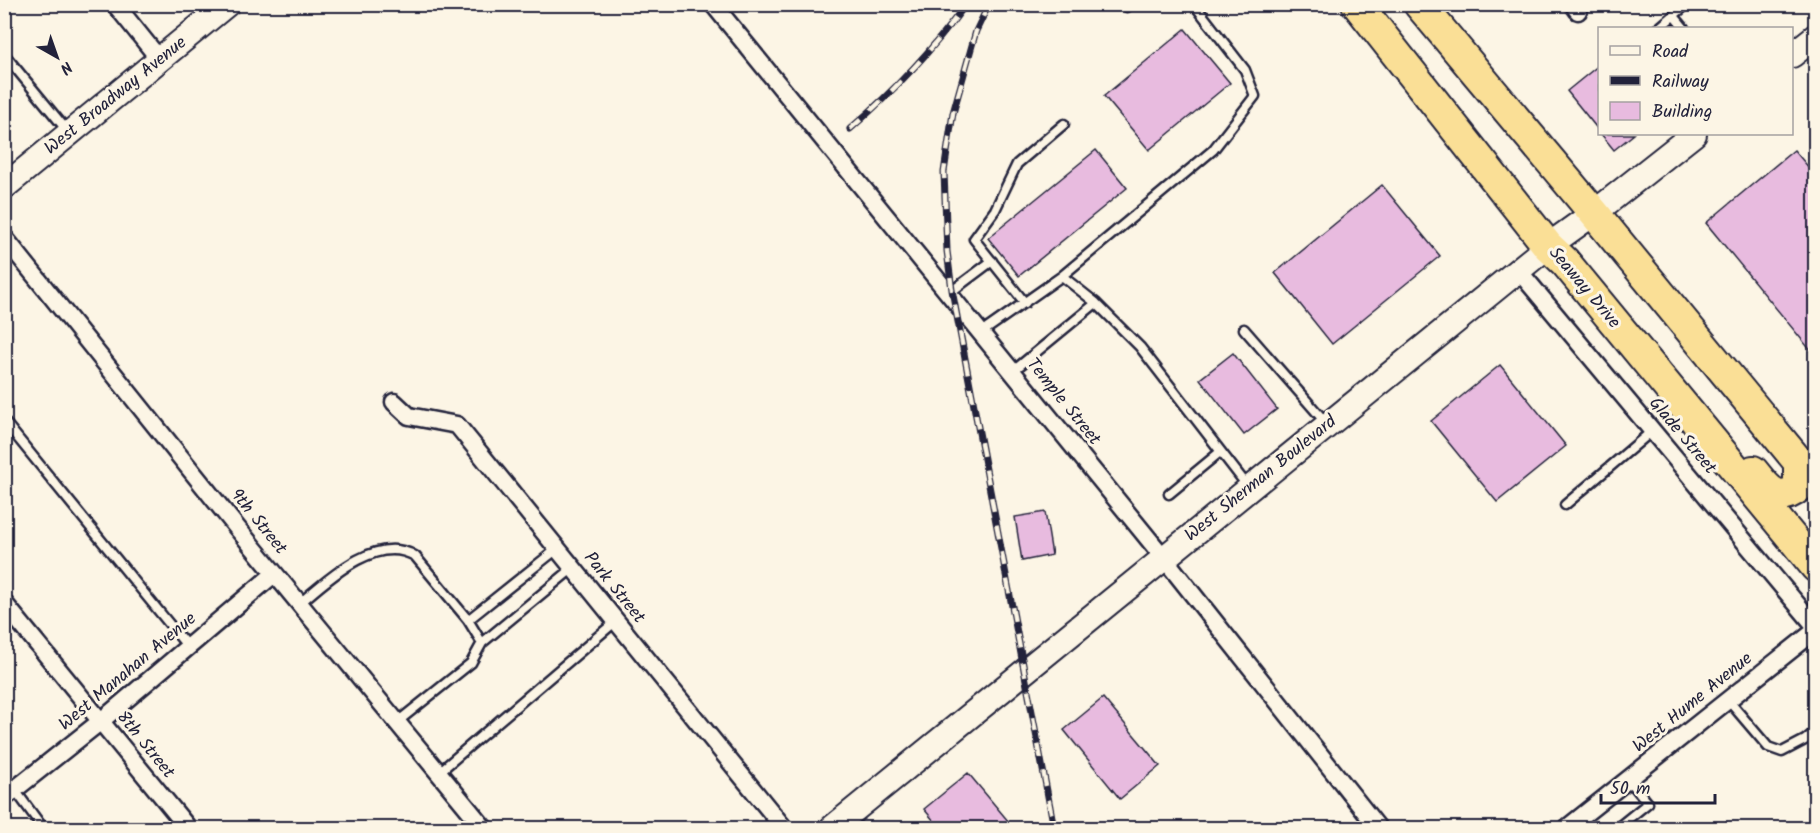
<svg xmlns="http://www.w3.org/2000/svg" width="1820" height="833" viewBox="0 0 1820 833" font-family="Kalam,sans-serif">
  <style>
    .building { fill: #e8bbdf; stroke: #22223b; stroke-width: 1.5 }
    .lines { fill: none; stroke-linecap: round; stroke-linejoin: round }
    .lane-casing { stroke: #22223b; stroke-width: 13 }
    .street-casing { stroke: #22223b; stroke-width: 21 }
    .secondary-casing { stroke: #22223b; stroke-width: 28 }
    .highway-casing { stroke: #22223b; stroke-width: 34 }
    .lane { stroke: #fcf5e5; stroke-width: 8 }
    .street { stroke: #fcf5e5; stroke-width: 16 }
    .secondary { stroke: #fcf5e5; stroke-width: 24 }
    .highway { stroke: #fadf96; stroke-width: 30 }
    .rail-casing { stroke: #22223b; stroke-width: 7 }
    .rail { stroke: #fcf5e5; stroke-width: 4.5; stroke-dasharray: 14; stroke-linecap: butt }
    .labels { text-anchor: middle; dominant-baseline: central; stroke-width: 6; stroke-linejoin: round; paint-order: stroke }
    .street-label { font-size: 18px; fill: #22223b; stroke: #fcf5e5 }
  </style>
  <rect width="100%" height="100%" fill="#fcf5e5"/>
  <filter id="ink" filterUnits="userSpaceOnUse"><feTurbulence type="fractalNoise" baseFrequency=".0167" numOctaves="2"/><feDisplacementMap in="SourceGraphic" scale="12" xChannelSelector="R" yChannelSelector="G"/><feConvolveMatrix kernelMatrix="1 2 1 2 8 2 1 2 1" color-interpolation-filters="sRGB"/></filter>
  <g filter="url(#ink)">
    <!-- building -->
    <path class="building" d="M 1185,29 L 1230,83 L 1149,150 L 1104,96 Z
      M 1599,65 L 1600,65 L 1600,132 L 1567,91 Z
      M 1601,134 L 1634,134 L 1614,150 Z
      M 1096,150 L 1127,188 L 1019,276 L 988,238 Z
      M 1794,150 L 1816,176 L 1816,357 L 1706,223 Z
      M 1382,185 L 1440,256 L 1332,344 L 1275,273 Z
      M 1233,353 L 1277,409 L 1244,435 L 1200,379 Z
      M 1500,365 L 1566,446 L 1497,502 L 1431,421 Z
      M 1045,512 L 1052,555 L 1022,561 L 1015,517 Z
      M 1103,698 L 1160,766 L 1120,799 L 1064,730 Z
      M 968,773 L 1014,828 L 940,828 L 924,809 Z"/>
    <g class="lines">
      <defs>
        <path id="lane" d="M 1127,7 L 1130,4
          M 1674,16 L 1684,28
          M 1659,28 L 1687,4
          M 4,54 L 69,133
          M 1062,276 L 1096,303 L 1140,347 L 1249,488
          M 948,294 L 992,261
          M 1025,303 L 974,239 L 995,210 L 1017,164 L 1064,124
          M 1244,329 L 1327,424
          M 981,333 L 1062,276 L 1213,150 L 1255,96 L 1245,70 L 1194,4
          M 1012,372 L 1096,303
          M 4,421 L 188,647
          M 1169,494 L 1220,452
          M 1565,505 L 1652,431
          M 299,604 C 327,580 376,533 415,556 L 468,620
          M 482,643 L 573,568
          M 1728,700 L 1768,747 L 1782,752 L 1805,740 L 1816,731
          M 396,723 L 471,663 L 482,643 L 468,620 L 557,549
          M 438,773 L 616,621
          M 15,790 L 43,828
          M 1617,828 L 1648,803 L 1629,780"/>
        <path id="street" d="M 115,4 L 160,60
          M 713,4 L 1164,558 L 1378,828
          M 1573,4 L 1578,11
          M 4,237 L 238,529 L 484,828
          M 1519,271 L 1816,627
          M 394,402 L 409,416 L 457,425 L 784,828
          M 4,603 L 188,828
          M 4,798 L 101,721 L 274,574
          M 1567,828 L 1816,630"/>
        <path id="secondary" d="M 1792,55 L 1816,36
          M 4,187 L 227,4
          M 832,828 L 1548,246 L 1594,213 L 1694,134"/>
        <path id="highway" d="M 1357,4 L 1548,246 L 1565,262 L 1816,567
          M 1419,4 L 1594,213 L 1816,483
          M 1753,471 C 1767,488 1777,505 1799,487 L 1799,463"/>
      </defs>
      <!-- lane casing -->
      <use href="#lane" class="lane-casing"/>
      <!-- street casing -->
      <use href="#street" class="street-casing"/>
      <!-- secondary casing -->
      <use href="#secondary" class="secondary-casing"/>
      <!-- highway casing -->
      <use href="#highway" class="highway-casing"/>
      <!-- lane -->
      <use href="#lane" class="lane"/>
      <!-- street -->
      <use href="#street" class="street"/>
      <!-- secondary -->
      <use href="#secondary" class="secondary"/>
      <!-- highway -->
      <use href="#highway" class="highway"/>
      <defs>
        <path id="rail" d="M 989,4 L 976,31 L 953,113 L 944,172 L 947,251 L 952,290 L 1054,828
          M 850,129 C 893,92 932,51 966,4"/>
      </defs>
      <!-- rail casing -->
      <use href="#rail" class="rail-casing"/>
      <!-- rail -->
      <use href="#rail" class="rail"/>
    </g>
  </g>
  <g class="labels">
    <!-- street labels -->
    <g class="street-label">
      <text transform="translate(116 96) rotate(-39)">West Broadway Avenue</text>
      <text transform="translate(1584 288) rotate(50)">Seaway Drive</text>
      <text transform="translate(1063 402) rotate(51)">Temple Street</text>
      <text transform="translate(1682 436) rotate(50)">Glade Street</text>
      <text transform="translate(1261 479) rotate(-39)">West Sherman Boulevard</text>
      <text transform="translate(258 522) rotate(51)">9th Street</text>
      <text transform="translate(614 588) rotate(51)">Park Street</text>
      <text transform="translate(128 672) rotate(-40)">West Manahan Avenue</text>
      <text transform="translate(1693 703) rotate(-39)">West Hume Avenue</text>
      <text transform="translate(145 745) rotate(51)">8th Street</text>
    </g>
  </g>
  <!-- margin -->
  <rect width="1820" height="833" fill="none" stroke="#fcf5e5" stroke-width="24"/>
  <rect x="12" y="12" width="1796" height="809" fill="none" stroke="#22223b" stroke-width="2" filter="url(#ink)"/>
  <!-- legend -->
  <rect x="1598" y="27" width="195" height="108" fill="#fcf5e5" stroke="#a5a1a1" stroke-width="1.5"/>
  <rect x="1610" y="46" width="30" height="9" fill="#fcf5e5" stroke="#a5a1a1" stroke-width="1.5"/>
  <text x="1652" y="57" font-size="18" fill="#22223b">Road</text>
  <rect x="1610" y="76" width="30" height="9" fill="#22223b" stroke="#a5a1a1" stroke-width="1.5"/>
  <text x="1652" y="87" font-size="18" fill="#22223b">Railway</text>
  <rect x="1610" y="102" width="30" height="18" fill="#e8bbdf" stroke="#a5a1a1" stroke-width="1.5"/>
  <text x="1652" y="117" font-size="18" fill="#22223b">Building</text>
  <!-- north arrow -->
  <g transform="translate(57 57) rotate(140)" stroke="#fcf5e5" stroke-width="4.5" paint-order="stroke">
  <path d="M0-4.5L10 22L0 15L-10 22Z" fill="#22223b"/>
  <text y="-9" font-size="16" font-weight="bold" text-anchor="middle" fill="#22223b">N</text>
  </g>
  <!-- scale -->
  <path d="M1601 794v9h114v-9" fill="none" stroke="#22223b" stroke-width="3"/>
  <text x="1610" y="794" font-size="18" fill="#22223b" stroke="#fcf5e5" stroke-width="4.5" paint-order="stroke">50 m</text>
</svg>
